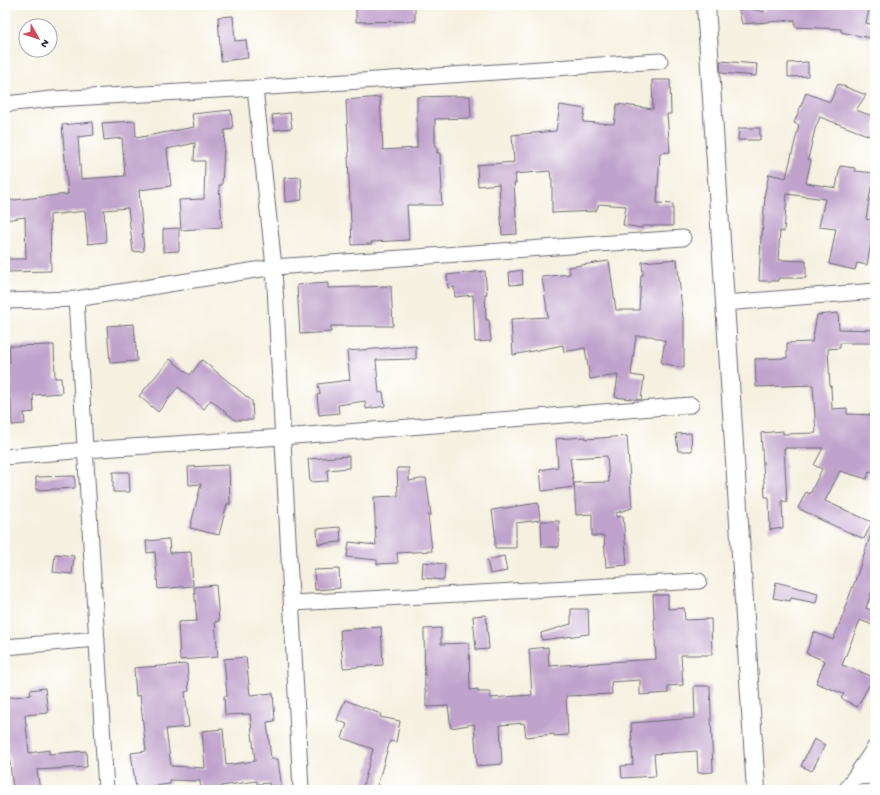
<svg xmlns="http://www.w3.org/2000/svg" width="880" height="795" viewBox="0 0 880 795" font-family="'Gochi Hand',sans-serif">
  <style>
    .building { fill: #c0a3cc }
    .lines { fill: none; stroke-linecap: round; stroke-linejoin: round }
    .minor-casing { stroke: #6c6a74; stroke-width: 17 }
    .tertiary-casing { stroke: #6c6a74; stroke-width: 20 }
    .minor { stroke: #fff; stroke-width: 15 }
    .tertiary { stroke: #fff; stroke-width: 18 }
  </style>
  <rect width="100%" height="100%" fill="#fff"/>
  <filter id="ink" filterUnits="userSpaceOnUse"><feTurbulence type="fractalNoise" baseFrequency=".025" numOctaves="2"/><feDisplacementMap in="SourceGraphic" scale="8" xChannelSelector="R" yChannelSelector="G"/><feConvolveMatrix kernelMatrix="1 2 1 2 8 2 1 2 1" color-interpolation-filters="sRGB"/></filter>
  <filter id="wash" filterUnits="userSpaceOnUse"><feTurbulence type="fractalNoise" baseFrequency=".012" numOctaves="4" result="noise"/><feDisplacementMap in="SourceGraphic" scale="16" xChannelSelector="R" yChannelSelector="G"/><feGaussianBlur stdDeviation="0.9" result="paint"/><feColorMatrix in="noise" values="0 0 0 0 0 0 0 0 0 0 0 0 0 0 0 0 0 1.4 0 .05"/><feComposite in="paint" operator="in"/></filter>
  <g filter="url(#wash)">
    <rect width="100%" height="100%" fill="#f5f0df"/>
    <g id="blocks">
      <!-- building -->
      <path class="building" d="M 356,5 L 415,5 L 415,21 L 356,22 Z
        M 764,5 L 870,5 L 866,23 L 874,25 L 870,38 L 841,32 L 841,29 L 795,27 L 795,20 L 742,24 L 738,6 L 764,12 Z
        M 233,16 L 235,41 L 246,40 L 248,58 L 221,61 L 218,17 Z
        M 720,61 L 757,64 L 756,76 L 721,73 Z
        M 808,62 L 808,76 L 788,77 L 788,63 Z
        M 652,80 L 670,80 L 671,114 L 667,114 L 670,152 L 660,153 L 657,203 L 673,204 L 673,226 L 642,226 L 642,228 L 623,225 L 626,206 L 599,204 L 596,211 L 552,213 L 552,179 L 551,179 L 550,171 L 515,174 L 516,183 L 514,183 L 517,234 L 502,235 L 499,184 L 478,186 L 477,165 L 514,162 L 512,135 L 556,131 L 560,105 L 585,109 L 583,122 L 614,124 L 617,104 L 653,109 Z
        M 838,84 L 866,95 L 856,110 L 875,117 L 875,138 L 820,117 L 815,129 L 808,159 L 811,160 L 806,183 L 836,188 L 840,166 L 855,168 L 855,171 L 875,173 L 875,188 L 871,188 L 866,219 L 875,221 L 875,238 L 872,237 L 867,265 L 857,263 L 855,270 L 829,264 L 836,229 L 819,227 L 825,199 L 787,194 L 784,232 L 780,231 L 778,260 L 806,261 L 806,278 L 778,278 L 778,281 L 759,281 L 761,236 L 762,236 L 765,197 L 764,197 L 769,174 L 786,178 L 799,125 L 794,123 L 806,93 L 830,102 Z
        M 455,96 L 470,96 L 471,118 L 435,119 L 435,147 L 437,147 L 437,153 L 440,153 L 442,190 L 441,190 L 442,205 L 407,205 L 409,240 L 371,242 L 372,244 L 352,245 L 348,157 L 349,157 L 346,100 L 380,97 L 383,150 L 417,148 L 417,97 Z
        M 231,110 L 233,129 L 225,130 L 222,185 L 219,185 L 222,227 L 181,230 L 179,200 L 204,199 L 205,161 L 194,161 L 195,143 L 167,149 L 171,186 L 139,190 L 144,251 L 133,252 L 128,208 L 104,210 L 106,242 L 88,244 L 85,211 L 50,215 L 51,271 L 6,272 L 6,259 L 26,259 L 25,217 L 5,220 L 5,201 L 68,194 L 62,125 L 93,122 L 94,135 L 78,137 L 81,179 L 125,176 L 122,138 L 104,140 L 102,123 L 135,121 L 136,138 L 194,127 L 192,114 Z
        M 290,113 L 292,128 L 274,130 L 272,115 Z
        M 739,128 L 760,128 L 760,140 L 738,140 Z
        M 301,177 L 302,200 L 285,202 L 284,178 Z
        M 179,228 L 179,251 L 163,252 L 163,229 Z
        M 677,259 L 683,319 L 684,319 L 684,368 L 661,363 L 665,341 L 651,336 L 636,336 L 631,375 L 644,377 L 641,400 L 615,397 L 618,375 L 590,379 L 585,348 L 564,352 L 563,345 L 513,355 L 511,319 L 548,317 L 542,277 L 570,274 L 568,267 L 609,261 L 616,310 L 639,310 L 641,275 L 643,275 L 642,262 Z
        M 522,270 L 523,284 L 510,285 L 509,272 Z
        M 485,271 L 487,294 L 485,294 L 486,320 L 489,320 L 491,341 L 475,342 L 473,295 L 455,297 L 454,287 L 448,288 L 447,275 Z
        M 328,283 L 328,288 L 391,286 L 393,326 L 331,326 L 331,332 L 300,334 L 297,285 Z
        M 838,313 L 839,329 L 874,330 L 874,343 L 840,343 L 840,348 L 828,349 L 830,387 L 831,386 L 832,409 L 847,408 L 847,414 L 875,415 L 875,472 L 869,471 L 867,479 L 840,471 L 825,501 L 872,522 L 864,539 L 819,519 L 798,508 L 806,492 L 810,494 L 822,469 L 814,465 L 823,448 L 784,448 L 787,503 L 782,500 L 783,528 L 770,530 L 769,497 L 765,497 L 761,433 L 783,431 L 783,434 L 816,433 L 813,385 L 756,387 L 755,359 L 787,358 L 787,343 L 812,342 L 817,315 Z
        M 134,324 L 137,361 L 110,363 L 107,326 Z
        M 54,345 L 55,378 L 61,378 L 62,393 L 33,395 L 34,412 L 24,413 L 25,424 L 12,425 L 11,399 L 5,400 L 5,362 L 10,362 L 9,346 Z
        M 416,346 L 416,359 L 376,360 L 379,393 L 383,392 L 385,406 L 366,409 L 365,401 L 338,405 L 339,413 L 319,415 L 317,395 L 320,394 L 318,384 L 350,380 L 347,351 Z
        M 170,359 L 190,375 L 202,360 L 252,401 L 253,420 L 235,420 L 211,400 L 204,409 L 178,387 L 158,412 L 139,396 Z
        M 691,433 L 692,451 L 678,451 L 676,434 Z
        M 627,436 L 632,508 L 616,513 L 616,517 L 623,516 L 627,565 L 606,567 L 604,536 L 592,536 L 592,514 L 576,515 L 574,483 L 609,482 L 607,456 L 570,458 L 574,487 L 542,491 L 540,470 L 558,467 L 556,439 L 586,437 L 586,439 Z
        M 349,456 L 349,468 L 327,470 L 328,481 L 310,482 L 308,459 Z
        M 229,465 L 230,504 L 227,504 L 219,535 L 190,528 L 201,484 L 189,485 L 188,467 Z
        M 397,468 L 409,468 L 409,481 L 426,478 L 431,515 L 428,515 L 432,551 L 397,553 L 398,563 L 377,564 L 377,560 L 347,557 L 349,542 L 376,545 L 374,497 L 398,496 Z
        M 113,472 L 129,472 L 130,492 L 113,492 Z
        M 75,476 L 75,488 L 36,490 L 36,477 Z
        M 538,503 L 540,520 L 516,523 L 516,548 L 495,548 L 495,532 L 492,510 Z
        M 541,521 L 559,521 L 559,547 L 542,547 Z
        M 340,527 L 341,542 L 318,544 L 317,529 Z
        M 873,528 L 875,528 L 875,583 L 866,608 L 875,612 L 875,626 L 860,620 L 842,665 L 874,677 L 857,707 L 841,698 L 844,694 L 816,683 L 825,661 L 806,653 L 814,632 L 833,640 L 845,610 L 844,610 L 855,581 Z
        M 169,539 L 170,553 L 191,552 L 193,586 L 158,589 L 155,552 L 147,553 L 146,541 Z
        M 55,554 L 74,556 L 72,574 L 53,572 Z
        M 504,556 L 507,571 L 490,574 L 487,560 Z
        M 423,562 L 445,564 L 444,580 L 422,578 Z
        M 339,569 L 340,588 L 315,590 L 314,570 Z
        M 776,582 L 818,593 L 816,603 L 791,598 L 790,601 L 773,598 Z
        M 216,585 L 219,621 L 215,622 L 218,657 L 180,660 L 178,622 L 197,621 L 194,587 Z
        M 653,595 L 668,595 L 668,609 L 684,608 L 685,620 L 711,619 L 712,655 L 681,655 L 683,685 L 668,686 L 668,693 L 640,695 L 640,680 L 611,682 L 612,694 L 566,696 L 568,735 L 554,736 L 554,734 L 526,737 L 524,723 L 500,725 L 502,764 L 477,766 L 474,724 L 451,728 L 448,706 L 426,707 L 426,691 L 425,691 L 424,629 L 441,628 L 441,644 L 469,643 L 470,690 L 478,689 L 478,692 L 490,692 L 490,698 L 532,695 L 529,649 L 548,647 L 549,666 L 656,659 Z
        M 571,609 L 588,609 L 589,634 L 542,640 L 541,633 L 571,624 Z
        M 486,615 L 489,649 L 476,650 L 473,616 Z
        M 381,627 L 383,665 L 343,668 L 340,630 Z
        M 246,657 L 250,695 L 273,693 L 275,721 L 267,722 L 271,759 L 278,759 L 282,790 L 270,790 L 269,783 L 257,784 L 257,781 L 221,786 L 221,790 L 201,790 L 200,781 L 170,780 L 170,784 L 136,788 L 131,753 L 146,751 L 140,695 L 136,696 L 134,668 L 187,664 L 189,691 L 185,692 L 189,727 L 166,729 L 171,766 L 205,768 L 202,731 L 223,729 L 226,765 L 255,761 L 250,714 L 225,715 L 224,696 L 227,696 L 224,659 Z
        M 694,686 L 710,686 L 713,772 L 698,773 L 697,751 L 654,754 L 656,776 L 622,778 L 621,766 L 633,765 L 631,723 L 695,718 Z
        M 45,688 L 48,713 L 25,715 L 29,753 L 49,750 L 49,754 L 86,751 L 87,767 L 37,770 L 40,790 L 13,790 L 9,754 L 5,754 L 5,738 L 7,738 L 5,715 L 5,698 L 31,695 L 30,690 Z
        M 345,700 L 381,714 L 380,717 L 400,721 L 396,742 L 390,741 L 376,790 L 362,790 L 373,749 L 342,738 L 347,724 L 337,720 Z
        M 814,739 L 825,745 L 812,771 L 801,766 Z"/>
    </g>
  </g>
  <g filter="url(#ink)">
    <use href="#blocks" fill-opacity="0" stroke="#6c6a74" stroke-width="1"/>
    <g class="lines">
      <defs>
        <path id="minor" d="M 255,88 L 274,267 L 301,790
          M 5,104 L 52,99 L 255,88 L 660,61
          M 76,299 L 106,790
          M 5,301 L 76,299 L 274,267 L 683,238
          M 725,303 L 875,291
          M 5,457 L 85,450 L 282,437 L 691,405
          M 292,603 L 699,581
          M 5,647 L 97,639
          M 855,777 L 875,776
          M 846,790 L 875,747"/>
        <path id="tertiary" d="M 706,5 L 756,790"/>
      </defs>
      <!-- minor casing -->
      <use href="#minor" class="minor-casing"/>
      <!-- tertiary casing -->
      <use href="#tertiary" class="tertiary-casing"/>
      <!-- minor -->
      <use href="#minor" class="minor"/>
      <!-- tertiary -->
      <use href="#tertiary" class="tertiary"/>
    </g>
  </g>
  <!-- margin -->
  <rect width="880" height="795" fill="none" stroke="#fff" stroke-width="20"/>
  <!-- north arrow -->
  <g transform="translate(38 38) rotate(129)"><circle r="19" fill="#ffffff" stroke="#a7a7b1"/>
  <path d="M0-3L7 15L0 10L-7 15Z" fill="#d1495b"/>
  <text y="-6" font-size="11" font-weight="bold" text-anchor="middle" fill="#22223b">N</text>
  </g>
</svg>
